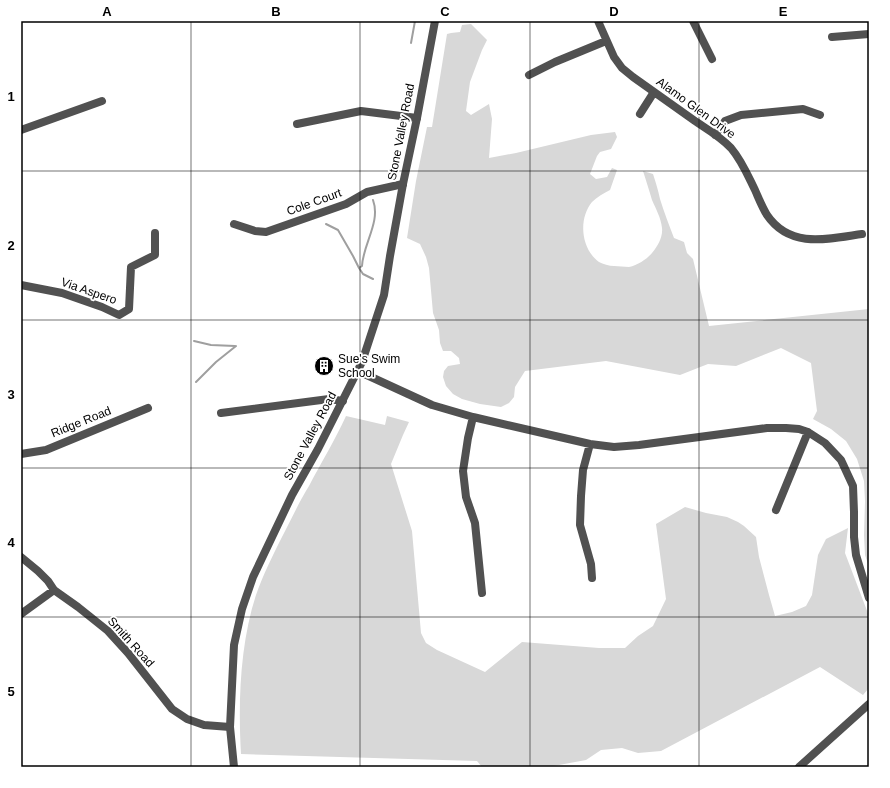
<svg xmlns="http://www.w3.org/2000/svg" width="890" height="788" viewBox="0 0 890 788" font-family="Helvetica,sans-serif">
  <style>
    .grass { fill: #d8d8d8 }
    .lines { fill: none; stroke-linecap: round; stroke-linejoin: round }
    .stream { stroke: #9f9f9f; stroke-width: 2 }
    .minor { stroke: #515151; stroke-width: 8 }
    .tertiary { stroke: #515151; stroke-width: 8 }
    .grid { fill: none; stroke: #000; stroke-width: 1; stroke-opacity: 0.55 }
    .labels { text-anchor: middle; dominant-baseline: central; stroke-width: 3.5; stroke-linejoin: round; paint-order: stroke }
    .street-label { font-size: 12px; fill: #000; stroke: #fff }
    .poi-label { font-size: 12px; fill: #000; stroke: #fff; text-anchor: start }
    .neatline { fill: none; stroke: #000; stroke-width: 1.5 }
    .grid-label { font-size: 13px; text-anchor: middle; font-weight: bold; fill: #000 }
  </style>
  <rect width="100%" height="100%" fill="#fff"/>
  <!-- grass -->
  <path class="grass" d="M 471,24 L 487,40 L 482,50 L 470,82 L 466,111 L 471,115 L 489,104 L 492,119 L 489,158 L 516,153 L 591,135 L 615,132 L 617,137 L 611,149 L 600,152 L 597,156 L 590,174 L 596,179 L 607,177 L 612,168 L 617,170 L 610,190 C 604,193 597,197 592,202 C 578,219 581,249 599,262 C 603,264 609,266 614,266 C 619,266 624,267 629,267 C 638,265 647,259 652,253 C 658,246 663,237 662,228 C 661,218 656,209 652,200 C 649,190 646,180 643,171 L 653,174 C 656,183 658,190 660,199 C 664,212 669,225 674,238 L 684,242 L 687,253 L 693,259 L 709,326 L 869,309 L 869,567 L 865,555 L 864,535 L 865,501 L 864,481 L 857,459 L 846,441 L 831,429 L 813,419 L 817,411 L 811,363 L 781,348 L 736,366 L 708,364 L 680,375 L 606,361 L 525,371 L 515,387 L 514,397 L 509,403 L 501,407 L 480,404 L 462,399 L 453,394 L 446,386 L 443,377 L 444,371 L 448,366 L 460,364 L 459,358 L 451,351 L 443,351 L 440,343 L 439,330 L 433,313 L 429,268 L 426,257 L 420,244 L 407,238 L 416,181 L 427,127 L 432,127 L 447,34 L 451,33 L 460,32 L 462,25 Z
    M 346,416 L 385,425 L 387,416 L 409,422 L 403,435 L 391,464 L 412,531 L 421,633 L 426,643 L 437,650 L 485,672 L 522,642 L 599,648 L 625,648 L 638,636 L 653,626 L 666,599 L 656,524 L 685,507 L 706,513 L 727,517 L 738,522 L 744,526 L 756,537 L 759,557 L 769,595 L 775,616 L 792,612 L 806,606 L 812,595 L 818,555 L 826,539 L 848,528 L 845,553 L 869,616 L 869,688 L 863,695 L 820,667 L 661,751 L 638,753 L 622,748 L 601,750 L 586,760 L 548,767 L 482,767 L 477,761 L 241,754 C 238,703 240,644 256,595 C 263,575 273,555 282,537 C 291,520 299,502 309,486 C 321,463 335,440 346,416 Z"/>
  <g class="lines">
    <!-- stream -->
    <path class="stream" d="M 411,43 L 415,21
      M 326,224 L 338,230 L 353,256 L 359,268
      M 373,279 L 363,274 L 359,268 L 362,266 C 363,244 381,222 373,200
      M 194,341 L 211,345 L 235,346
      M 196,382 L 216,362 L 236,346"/>
    <!-- minor -->
    <path class="minor" d="M 598,21 L 614,57 L 622,68 L 633,77 C 654,92 674,106 695,121 C 707,129 721,137 731,148 C 742,161 748,176 755,190 C 759,199 762,207 767,215 C 790,249 828,239 862,234
      M 693,21 L 712,59
      M 832,37 L 869,34
      M 529,75 L 555,62 L 606,41
      M 640,114 L 654,92
      M 297,124 L 361,111 L 417,118
      M 21,130 L 102,101
      M 715,135 L 725,121 L 741,115 L 803,109 L 820,115
      M 234,224 L 255,231 L 266,232 L 346,204 L 367,192 L 403,184
      M 21,285 L 62,293 L 102,307 L 119,315 L 129,309 L 131,267 L 155,255 L 155,233
      M 358,371 L 432,405 L 473,417 L 590,444 L 614,447 L 639,445 L 767,428 L 786,428 L 799,429 L 808,432 L 825,443 L 841,460 L 853,486 L 854,512 L 854,537 L 856,555 L 869,598
      M 221,413 L 329,399 L 343,401
      M 473,417 L 468,438 L 463,471 L 466,497 L 475,523 L 482,593
      M 590,444 L 583,470 L 581,496 L 580,525 L 591,564 L 592,578
      M 21,454 L 46,450 L 148,408
      M 776,510 L 808,432
      M 21,557 L 38,571 L 48,581 L 54,590 L 78,607 L 108,631 L 128,653 L 172,709 L 187,719 L 204,725 L 230,727
      M 21,614 L 54,590
      M 799,767 L 869,704"/>
    <!-- tertiary -->
    <path class="tertiary" d="M 234,767 L 230,727 L 234,645 L 242,609 L 253,577 L 292,495 L 318,449 L 362,362 L 384,295 L 390,256 L 403,184 L 417,118 L 435,21"/>
  </g>
  <!-- grid -->
  <path class="grid" d="M 191,21 L 191,767M 360,21 L 360,767M 530,21 L 530,767M 699,21 L 699,767M 21,171 L 869,171M 21,320 L 869,320M 21,468 L 869,468M 21,617 L 869,617"/>
  <!-- icons -->
  <defs>
    <symbol id="building-disc" viewBox="-11 -11 22 22"><circle r="9.5" fill="#000" stroke="#fff"/><path d="M-4-6H4V6H1V3H-1V6H-4ZM-2.5-4.3h1.7v1.8h-1.7ZM.8-4.3h1.7v1.8H.8ZM-2.5-1h1.7V.8h-1.7ZM.8-1h1.7V.8H.8Z" fill="#fff"/></symbol>
  </defs>
  <g fill-rule="evenodd">
    <use href="#building-disc" x="313" y="355" width="22" height="22"/>
  </g>
  <g class="labels">
    <!-- street labels -->
    <g class="street-label">
      <text transform="translate(696 108) rotate(36)">Alamo Glen Drive</text>
      <text transform="translate(401 132) rotate(-79)">Stone Valley Road</text>
      <text transform="translate(314 202) rotate(-20)">Cole Court</text>
      <text transform="translate(89 291) rotate(19)">Via Aspero</text>
      <text transform="translate(81 422) rotate(-22)">Ridge Road</text>
      <text transform="translate(310 436) rotate(-62)">Stone Valley Road</text>
      <text transform="translate(131 642) rotate(48)">Smith Road</text>
    </g>
    <!-- poi labels -->
    <g class="poi-label">
      <text x="338" y="359">Sue's Swim<tspan x="338" dy="14">School</tspan></text>
    </g>
  </g>
  <!-- border -->
  <rect width="890" height="788" fill="none" stroke="#ffffff" stroke-width="44"/>
  <rect x="22" y="22" width="846" height="744" class="neatline"/>
  <g class="grid-label">
    <text x="107" y="16">A</text>
    <text x="276" y="16">B</text>
    <text x="445" y="16">C</text>
    <text x="614" y="16">D</text>
    <text x="783" y="16">E</text>
    <text x="11" y="101">1</text>
    <text x="11" y="250">2</text>
    <text x="11" y="399">3</text>
    <text x="11" y="547">4</text>
    <text x="11" y="696">5</text>
  </g>
</svg>
